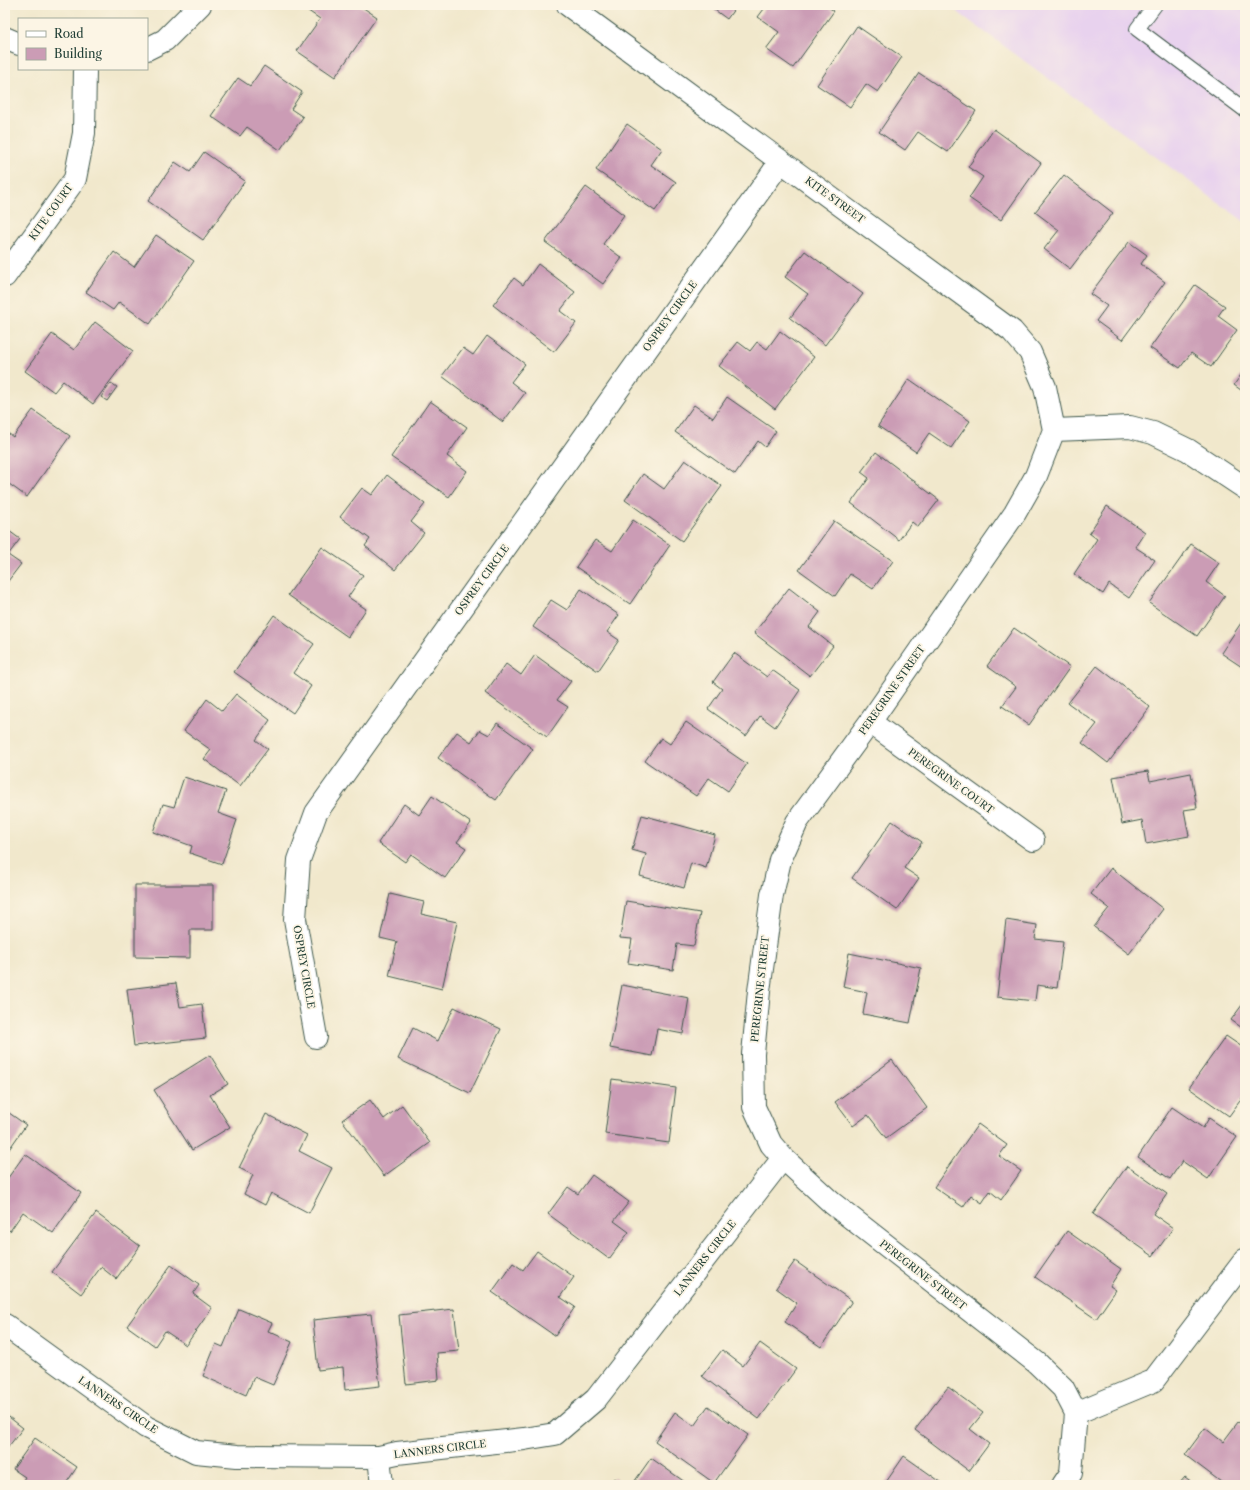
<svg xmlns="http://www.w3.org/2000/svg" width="1250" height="1490" viewBox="0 0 1250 1490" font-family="'Libre Caslon Text',serif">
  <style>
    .built { fill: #e8d2ee }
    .building { fill: #cb9cb5 }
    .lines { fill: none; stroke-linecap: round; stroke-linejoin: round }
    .service-casing { stroke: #3e574b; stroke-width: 16 }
    .minor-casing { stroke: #3e574b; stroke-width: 24 }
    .service { stroke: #fff; stroke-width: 14 }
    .minor { stroke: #fff; stroke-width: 22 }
    .labels { text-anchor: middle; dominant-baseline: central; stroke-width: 3.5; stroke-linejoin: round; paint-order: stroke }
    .street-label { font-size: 10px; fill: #1f3d34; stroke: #fcf5e5 }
  </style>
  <rect width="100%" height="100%" fill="#fcf5e5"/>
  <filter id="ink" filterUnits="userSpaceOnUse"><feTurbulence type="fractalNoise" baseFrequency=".025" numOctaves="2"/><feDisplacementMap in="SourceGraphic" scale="8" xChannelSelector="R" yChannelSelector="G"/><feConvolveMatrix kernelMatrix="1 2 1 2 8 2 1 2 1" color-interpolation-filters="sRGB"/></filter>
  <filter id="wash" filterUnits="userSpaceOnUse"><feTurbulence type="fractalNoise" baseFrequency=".012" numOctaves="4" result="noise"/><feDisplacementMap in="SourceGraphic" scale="16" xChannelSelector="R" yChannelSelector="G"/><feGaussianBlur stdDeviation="0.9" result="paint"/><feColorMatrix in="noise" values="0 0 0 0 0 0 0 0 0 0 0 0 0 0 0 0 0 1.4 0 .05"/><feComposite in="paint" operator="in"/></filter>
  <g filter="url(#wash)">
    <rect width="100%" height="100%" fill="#f1e8cc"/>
    <!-- built -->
    <path class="built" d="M 948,5 L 1245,5 L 1245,222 Z"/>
    <g id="blocks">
      <!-- building -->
      <path class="building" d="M 302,5 L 359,5 L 377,17 L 335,77 L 297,51 L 320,19 L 301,6 Z
        M 708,5 L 737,5 L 727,19 Z
        M 767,5 L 825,5 L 834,11 L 793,68 L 766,49 L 779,32 L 758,17 Z
        M 857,26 L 902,57 L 878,92 L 866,84 L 850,107 L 817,85 Z
        M 264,66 L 302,92 L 291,109 L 303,117 L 280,150 L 247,127 L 240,136 L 211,116 L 238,78 L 250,86 Z
        M 919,73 L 976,111 L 948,152 L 918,132 L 905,150 L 879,132 Z
        M 627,124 L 662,149 L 651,165 L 676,182 L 655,211 L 596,170 Z
        M 994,129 L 1041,163 L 1001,220 L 969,198 L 983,177 L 968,167 Z
        M 204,152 L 245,181 L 203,240 L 148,201 L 175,162 L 190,172 Z
        M 1064,175 L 1113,213 L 1070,269 L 1044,249 L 1059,230 L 1035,212 Z
        M 586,187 L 624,215 L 603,244 L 622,258 L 603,284 L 545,242 Z
        M 156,235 L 194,261 L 150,324 L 119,302 L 113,310 L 86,292 L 114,252 L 134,267 Z
        M 1129,242 L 1147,255 L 1141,264 L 1165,282 L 1122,340 L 1096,321 L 1107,306 L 1090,294 Z
        M 805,251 L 863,294 L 825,345 L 790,318 L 808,294 L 785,277 Z
        M 538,264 L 575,292 L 560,311 L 576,323 L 554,352 L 493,305 L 514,278 L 523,285 Z
        M 1195,285 L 1225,306 L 1218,316 L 1237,330 L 1211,367 L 1191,353 L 1180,368 L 1150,348 Z
        M 95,322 L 133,351 L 93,404 L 63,381 L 54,392 L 25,371 L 52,334 L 74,350 Z
        M 780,331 L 814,357 L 775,409 L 719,366 L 738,342 L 750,351 L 757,342 L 767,349 Z
        M 487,336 L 525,364 L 511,382 L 525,393 L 503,422 L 442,376 L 463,348 L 473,355 Z
        M 1245,369 L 1245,393 L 1234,385 Z
        M 909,379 L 970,421 L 951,448 L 929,433 L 916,452 L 878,426 Z
        M 111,383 L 117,387 L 107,401 L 101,397 Z
        M 727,397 L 776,431 L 765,447 L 758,441 L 735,474 L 675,432 L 694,405 L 713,418 Z
        M 430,401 L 467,427 L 447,456 L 467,471 L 449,497 L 391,457 Z
        M 33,410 L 70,436 L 27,497 L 5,481 L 5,431 L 13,437 Z
        M 876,452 L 939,500 L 918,527 L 912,522 L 899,540 L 851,503 L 869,478 L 861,472 Z
        M 685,460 L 722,486 L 682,541 L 625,500 L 643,474 L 664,489 Z
        M 387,475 L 425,504 L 411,522 L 424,533 L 395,570 L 365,546 L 370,539 L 340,517 L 362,488 L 372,495 Z
        M 1107,506 L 1145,532 L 1135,547 L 1155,560 L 1129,598 L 1109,584 L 1103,594 L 1074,574 L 1097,539 L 1089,533 Z
        M 633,520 L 670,545 L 630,604 L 576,567 L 595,540 L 612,551 Z
        M 834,521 L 893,561 L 873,589 L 850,574 L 835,596 L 799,570 Z
        M 5,528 L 20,539 L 8,555 L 21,564 L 5,585 Z
        M 1191,544 L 1219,563 L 1206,582 L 1225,596 L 1197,636 L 1149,603 Z
        M 322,547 L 363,575 L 348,597 L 366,609 L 348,637 L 288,595 Z
        M 789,588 L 820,612 L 809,627 L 833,646 L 810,676 L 754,633 Z
        M 581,589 L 619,615 L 607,632 L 619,640 L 598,671 L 533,627 L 551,600 L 567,610 Z
        M 274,615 L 314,644 L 293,673 L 311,686 L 293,713 L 234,672 Z
        M 1245,617 L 1245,669 L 1221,653 Z
        M 1014,628 L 1070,667 L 1029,725 L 1002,706 L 1016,687 L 987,666 Z
        M 734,653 L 767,677 L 772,670 L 800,690 L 775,727 L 760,716 L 746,736 L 708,709 L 722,689 L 713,682 Z
        M 535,655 L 571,681 L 557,700 L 568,707 L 547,737 L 485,693 L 506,664 L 521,675 Z
        M 1097,666 L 1150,707 L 1108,763 L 1082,743 L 1097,724 L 1068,703 Z
        M 236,694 L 270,720 L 256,740 L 268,749 L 240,786 L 204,759 L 211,750 L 184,731 L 207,699 L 222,711 Z
        M 686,722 L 747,764 L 728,791 L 709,778 L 696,796 L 645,761 L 661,738 L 670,744 Z
        M 497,723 L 533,749 L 496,800 L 438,758 L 457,732 L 471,742 L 480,730 L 489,735 Z
        M 1148,771 L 1150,781 L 1191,773 L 1197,808 L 1184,810 L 1189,836 L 1146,844 L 1142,820 L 1122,824 L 1113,777 Z
        M 184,777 L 226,791 L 218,813 L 237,820 L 222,864 L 190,853 L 192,846 L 153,832 L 163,804 L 174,807 Z
        M 432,796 L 471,823 L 457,842 L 466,848 L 445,878 L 411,854 L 405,862 L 378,843 L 404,804 L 419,815 Z
        M 642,815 L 715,835 L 706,868 L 691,863 L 684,888 L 640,876 L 646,854 L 632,850 Z
        M 892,821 L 922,842 L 904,868 L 919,878 L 897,910 L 852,878 Z
        M 1111,868 L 1163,909 L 1129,954 L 1094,927 L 1109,908 L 1091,894 Z
        M 135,885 L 213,885 L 213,930 L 190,930 L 190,958 L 135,957 Z
        M 390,894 L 424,902 L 421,914 L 457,922 L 442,989 L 389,976 L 397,942 L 380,938 Z
        M 626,901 L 700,913 L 694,946 L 677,944 L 673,970 L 628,963 L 632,939 L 620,938 Z
        M 1006,920 L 1037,925 L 1035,939 L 1063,942 L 1057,988 L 1037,985 L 1035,1001 L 997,997 Z
        M 849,953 L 921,968 L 910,1023 L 863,1014 L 867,992 L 843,987 Z
        M 176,983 L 180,1007 L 202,1004 L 206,1038 L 134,1046 L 127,989 Z
        M 622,985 L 689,998 L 683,1034 L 657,1029 L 652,1056 L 610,1048 Z
        M 1245,1001 L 1245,1030 L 1231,1020 Z
        M 454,1007 L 501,1029 L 470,1093 L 398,1059 L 413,1028 L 438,1041 Z
        M 1226,1036 L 1245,1049 L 1245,1094 L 1229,1116 L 1189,1088 Z
        M 210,1055 L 228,1084 L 210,1095 L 230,1127 L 192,1150 L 154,1090 Z
        M 892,1060 L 927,1108 L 886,1138 L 868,1115 L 853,1126 L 835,1102 Z
        M 612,1079 L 676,1088 L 669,1143 L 605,1134 Z
        M 370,1100 L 384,1119 L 402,1105 L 430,1143 L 384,1176 L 342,1120 Z
        M 1172,1107 L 1203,1128 L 1209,1118 L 1237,1137 L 1208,1179 L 1182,1161 L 1170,1179 L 1138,1157 Z
        M 5,1110 L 26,1125 L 5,1155 Z
        M 266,1114 L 307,1135 L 299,1151 L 332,1168 L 309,1213 L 271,1193 L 265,1205 L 244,1194 L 253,1175 L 239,1168 Z
        M 978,1124 L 1007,1145 L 999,1156 L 1021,1171 L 1001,1200 L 990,1191 L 982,1203 L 971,1195 L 963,1207 L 934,1187 Z
        M 25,1154 L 81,1193 L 53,1233 L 23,1212 L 10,1231 L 5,1227 L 5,1182 Z
        M 1127,1166 L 1167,1194 L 1153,1214 L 1173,1228 L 1153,1256 L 1093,1214 Z
        M 592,1175 L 629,1202 L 614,1221 L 629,1232 L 609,1259 L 548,1214 L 568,1187 L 578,1194 Z
        M 96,1213 L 140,1246 L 116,1279 L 101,1267 L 81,1294 L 52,1272 Z
        M 1067,1231 L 1121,1269 L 1110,1286 L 1116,1290 L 1096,1319 L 1035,1277 Z
        M 537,1251 L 574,1277 L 560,1297 L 575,1307 L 555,1336 L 492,1292 L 513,1263 L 523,1270 Z
        M 795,1261 L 852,1301 L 821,1347 L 785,1322 L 797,1303 L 776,1288 Z
        M 171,1265 L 199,1285 L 193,1294 L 212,1308 L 186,1345 L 165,1331 L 155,1346 L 127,1326 Z
        M 239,1309 L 272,1323 L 268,1331 L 292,1342 L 273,1385 L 254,1377 L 246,1395 L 203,1376 L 216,1344 L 223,1347 Z
        M 454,1309 L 459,1351 L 437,1353 L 439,1380 L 406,1384 L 399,1315 Z
        M 371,1314 L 380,1386 L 345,1390 L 343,1367 L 318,1370 L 313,1320 Z
        M 760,1343 L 796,1369 L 759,1419 L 702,1376 L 722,1350 L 743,1366 Z
        M 948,1387 L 983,1413 L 970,1429 L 989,1444 L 969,1471 L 915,1430 Z
        M 708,1406 L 748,1435 L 714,1483 L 655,1441 L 675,1412 L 694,1426 Z
        M 5,1414 L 23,1428 L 5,1451 Z
        M 1238,1422 L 1245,1427 L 1245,1485 L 1225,1485 L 1185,1455 L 1205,1428 L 1223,1442 Z
        M 35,1438 L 77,1467 L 65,1485 L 20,1485 L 25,1477 L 13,1469 Z
        M 904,1456 L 945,1485 L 884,1485 Z
        M 651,1458 L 689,1485 L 632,1485 Z
        M 1185,1477 L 1196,1485 L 1178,1485 Z
        M 614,1478 L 623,1485 L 609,1485 Z"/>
    </g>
  </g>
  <g filter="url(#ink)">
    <use href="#blocks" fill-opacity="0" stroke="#3e574b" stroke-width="1"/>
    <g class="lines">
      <defs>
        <path id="service" d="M 1155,5 L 1137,29 L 1245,110"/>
        <path id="minor" d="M 568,5 L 1012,331 L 1030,352 L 1045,387 L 1054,430
          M 5,38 L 19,44
          M 147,49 L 165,40 L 200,5
          M 5,276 L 75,179 L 84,133 L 85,69
          M 1054,430 L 1036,476 L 1015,513 L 870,722 L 797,822 L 780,860 L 772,895 L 759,991 L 753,1054 L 754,1107 L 771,1144 L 783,1158 L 832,1203 L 1037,1363 L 1063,1388 L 1076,1413 L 1071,1473 L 1063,1485
          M 1054,430 L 1130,427 L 1153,433 L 1188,450 L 1245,488
          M 870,722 L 1033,840
          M 316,1037 L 295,919 L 299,860 L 316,813 L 781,161
          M 5,1325 L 146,1427 L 196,1452 L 237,1456 L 379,1457 L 397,1453 L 524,1439 L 555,1434 L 596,1399 L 783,1158
          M 1076,1413 L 1153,1381 L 1245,1260
          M 379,1457 L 382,1485"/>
      </defs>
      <!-- service casing -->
      <use href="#service" class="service-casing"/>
      <!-- minor casing -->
      <use href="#minor" class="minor-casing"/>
      <!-- service -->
      <use href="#service" class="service"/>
      <!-- minor -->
      <use href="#minor" class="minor"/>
    </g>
  </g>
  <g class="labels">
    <!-- street labels -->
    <g class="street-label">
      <text transform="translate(835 200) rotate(36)">KITE STREET</text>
      <text transform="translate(51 212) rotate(-54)">KITE COURT</text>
      <text transform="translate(670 316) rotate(-54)">OSPREY CIRCLE</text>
      <text transform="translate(482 580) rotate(-54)">OSPREY CIRCLE</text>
      <text transform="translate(892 690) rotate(-55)">PEREGRINE STREET</text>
      <text transform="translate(951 781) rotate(36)">PEREGRINE COURT</text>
      <text transform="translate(304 967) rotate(80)">OSPREY CIRCLE</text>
      <text transform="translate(760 989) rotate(-84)">PEREGRINE STREET</text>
      <text transform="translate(705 1258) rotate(-52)">LANNERS CIRCLE</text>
      <text transform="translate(923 1275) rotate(38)">PEREGRINE STREET</text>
      <text transform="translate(118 1405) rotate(34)">LANNERS CIRCLE</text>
      <text transform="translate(440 1449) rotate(-7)">LANNERS CIRCLE</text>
    </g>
  </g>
  <!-- margin -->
  <rect width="1250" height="1490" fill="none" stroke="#fcf5e5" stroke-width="20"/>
  <!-- legend -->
  <rect x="18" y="18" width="130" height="52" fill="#fcf5e5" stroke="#a4ab9e"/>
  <rect x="26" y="31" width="20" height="6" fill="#ffffff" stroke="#a4ab9e"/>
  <text x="54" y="38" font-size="12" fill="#1f3d34">Road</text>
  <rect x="26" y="48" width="20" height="12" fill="#cb9cb5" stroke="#a4ab9e"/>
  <text x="54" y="58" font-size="12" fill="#1f3d34">Building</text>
</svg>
